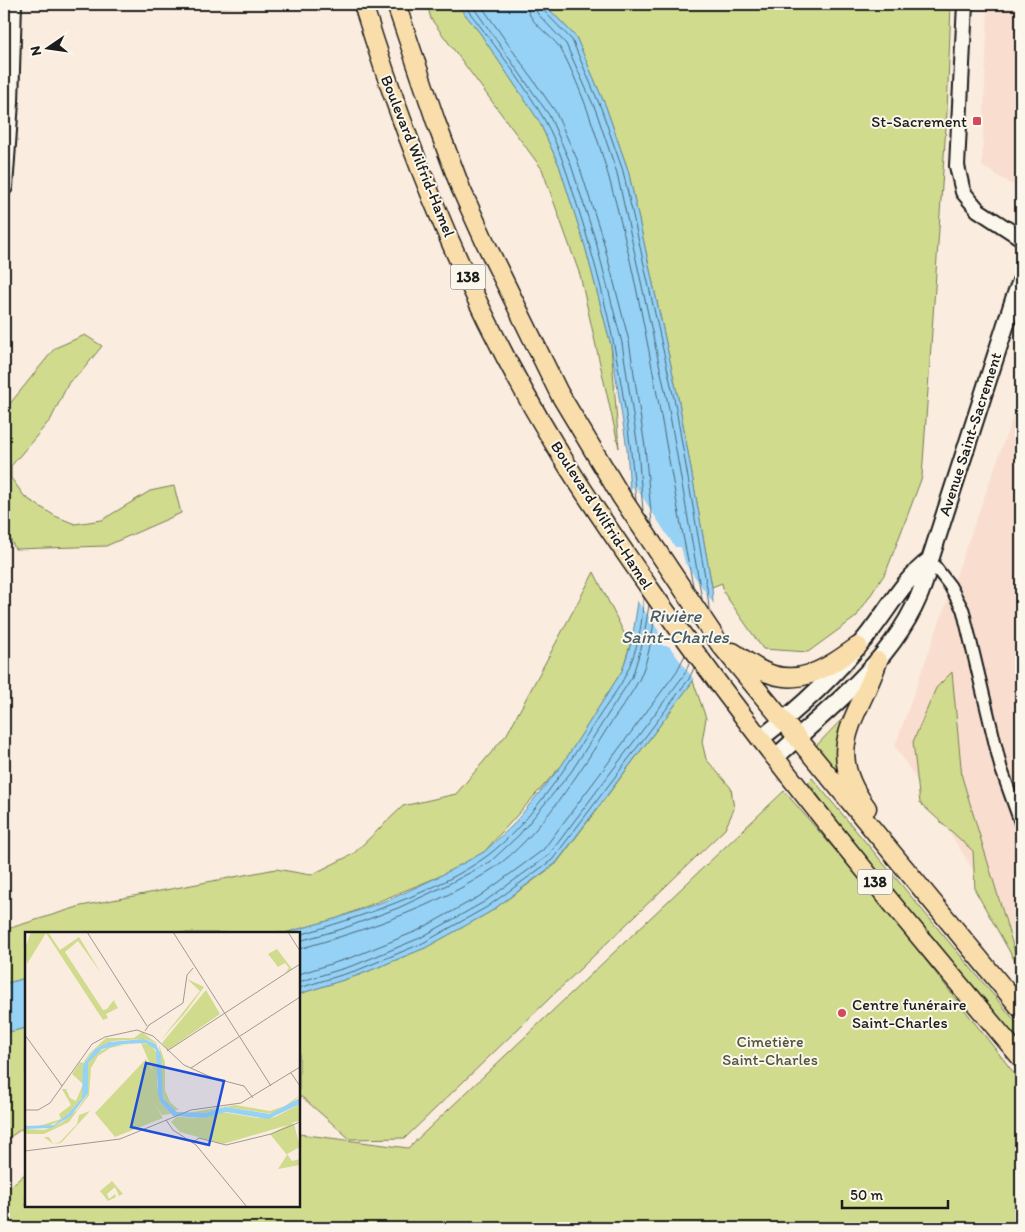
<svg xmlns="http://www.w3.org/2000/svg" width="1025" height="1232" viewBox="0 0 1025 1232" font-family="Itim,sans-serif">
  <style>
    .built { fill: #f9decf }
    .green { fill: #d0db8e; stroke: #767c55 }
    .water { fill: #95d2f6; stroke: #65899f }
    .pier { fill: #faecdf }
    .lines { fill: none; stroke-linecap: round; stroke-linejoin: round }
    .shore { stroke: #4c6573; stroke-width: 1 }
    .minor-casing { stroke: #1c1c1c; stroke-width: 15 }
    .tertiary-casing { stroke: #1c1c1c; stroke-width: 18 }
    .secondary-casing { stroke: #1c1c1c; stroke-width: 20 }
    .primary-casing { stroke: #1c1c1c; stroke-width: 21 }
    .minor { stroke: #fbf7ec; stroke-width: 11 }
    .tertiary { stroke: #fbf7ec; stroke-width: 14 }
    .secondary { stroke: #fbf7ec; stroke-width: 16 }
    .primary { stroke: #f9deab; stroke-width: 18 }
    .poi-dot { fill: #d1495b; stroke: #fbf7ec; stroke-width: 2 }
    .labels { text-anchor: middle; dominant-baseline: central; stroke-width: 4; stroke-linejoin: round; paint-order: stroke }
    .shield { fill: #fbf7ec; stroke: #5f5e5a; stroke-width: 1 }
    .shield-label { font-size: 15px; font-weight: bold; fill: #1c1c1c }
    .poi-label { font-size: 16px; fill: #1c1c1c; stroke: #fbf7ec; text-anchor: end }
    .street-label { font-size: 16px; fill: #1c1c1c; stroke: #fbf7ec }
    .park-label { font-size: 16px; fill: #52553e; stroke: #fbf7ec }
    .water-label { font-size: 18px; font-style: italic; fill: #465c68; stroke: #fbf7ec }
    .inset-road { fill: none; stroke: #a19991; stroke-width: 1 }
    .view { fill: #1d4ed8; fill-opacity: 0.15; stroke: #1d4ed8; stroke-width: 2.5 }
    .inset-edge { fill: none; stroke: #1c1c1c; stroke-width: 2.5 }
  </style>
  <rect width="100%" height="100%" fill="#faecdf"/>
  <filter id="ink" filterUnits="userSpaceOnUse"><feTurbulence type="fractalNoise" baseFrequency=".02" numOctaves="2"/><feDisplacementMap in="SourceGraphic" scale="10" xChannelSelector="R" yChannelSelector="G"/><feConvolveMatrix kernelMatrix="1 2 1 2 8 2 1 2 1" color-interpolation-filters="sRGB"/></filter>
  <g filter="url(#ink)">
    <!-- built -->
    <path class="built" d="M 217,4 L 244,4 L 219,11 Z
      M 988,4 L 1021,4 L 1021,190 L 982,166 Z
      M 1021,394 L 1021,946 L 895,746 Z"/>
    <!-- green -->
    <path class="green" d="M 427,4 L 457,4 L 480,33 L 539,121 L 559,165 L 585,246 L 611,345 L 619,448 L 580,275 L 542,169 L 431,19 Z
      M 544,4 L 951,4 L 947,112 L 922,477 L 886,572 L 856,617 L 808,652 L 763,649 L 724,593 L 722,583 L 712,587 L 679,402 L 628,170 L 606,107 L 576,37 Z
      M 85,335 L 102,346 L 82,371 L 69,382 L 51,419 L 11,466 L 11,478 L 25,497 L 55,516 L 75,524 L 102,520 L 150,491 L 174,486 L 181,513 L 106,546 L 15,549 L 4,525 L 4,416 L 8,406 L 55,348 Z
      M 594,572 L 630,645 L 622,671 L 562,765 L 484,852 L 438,877 L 338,918 L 285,933 L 26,933 L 26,978 L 4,984 L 4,930 L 81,906 L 276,869 L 311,875 L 353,854 L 403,806 L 456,794 L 507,734 Z
      M 952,672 L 962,777 L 1021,972 L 975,890 L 973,851 L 920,803 L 913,742 L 936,688 Z
      M 693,681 L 706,718 L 702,742 L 706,759 L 731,788 L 734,809 L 725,829 L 405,1138 L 350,1139 L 302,1097 L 299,1097 L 299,994 L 359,975 L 425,948 L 490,912 L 556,864 Z
      M 841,720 L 844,723 L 837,741 L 838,769 L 834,771 L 815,747 Z
      M 812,778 L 1021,1028 L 1021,1044 L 850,838 L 808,782 Z
      M 784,791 L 881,903 L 1021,1082 L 1021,1228 L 4,1228 L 4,1192 L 26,1173 L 26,1206 L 299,1206 L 299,1134 L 408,1148 Z
      M 26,1028 L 26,1126 L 4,1141 L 4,1033 Z"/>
    <!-- water -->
    <path class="water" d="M 457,4 L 544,4 L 576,37 L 606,107 L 628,170 L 679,402 L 712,587 L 715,635 L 693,681 L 556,863 L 490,912 L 425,948 L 359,975 L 299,994 L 299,933 L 285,933 L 338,918 L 393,898 L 438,877 L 484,852 L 512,826 L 562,765 L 622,671 L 632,640 L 638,602 L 627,449 L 611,345 L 585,246 L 559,165 L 539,121 L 480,33 Z
      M 26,978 L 26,1028 L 4,1033 L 4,984 Z"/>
    <!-- pier -->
    <path class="pier" d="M 634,484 L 675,547 L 681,547 L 685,563 L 716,607 L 718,633 L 695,681 L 669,646 L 663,646 L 658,630 L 636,599 L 628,497 Z"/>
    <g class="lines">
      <!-- shore -->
      <path class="shore" d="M 463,4 C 491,40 521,79 544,119 C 560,147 569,180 579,211 C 610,308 627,399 636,501
        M 471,4 L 549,115 L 570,162 L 596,242 L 622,343 L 638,448 L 643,511
        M 480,4 L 555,111 L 577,159 L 603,240 L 629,341 L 645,447 L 652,524
        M 527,4 C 527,23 550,33 560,48 C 569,62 584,100 590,117 C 642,269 660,429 693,585
        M 534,4 L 537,13 L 566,44 L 596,111 L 617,173 L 668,404 L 702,599
        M 540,4 L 542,9 L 572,40 L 601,108 L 623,171 L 675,403 L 707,588 L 709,609
        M 299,935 C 357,918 438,892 487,856 C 530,824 569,763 598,718 C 607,704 619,689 626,674 C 637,652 644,620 643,596
        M 299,941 L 342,929 L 398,908 L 443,887 L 490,862 L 519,835 L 571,772 L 632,677 L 643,642 L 649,605
        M 299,949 C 365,930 436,907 494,868 C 538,838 582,769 610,724 C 620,710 631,695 639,680 C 649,659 652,635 655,614
        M 299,974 L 353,957 L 417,931 L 480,896 L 543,850 L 677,671 L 685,655
        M 299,982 L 355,965 L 420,938 L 484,902 L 548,856 L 684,675 L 690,662
        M 299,988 L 358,970 L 423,943 L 487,907 L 552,860 L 689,679 L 694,668"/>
      <defs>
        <path id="minor" d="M 930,560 L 950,586 L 963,610 L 1001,768 L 1021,824"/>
        <path id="tertiary" d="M 965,4 L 957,166 L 963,192 L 978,210 L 1021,238"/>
        <path id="secondary" d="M 4,187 L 10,102 L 13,4
          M 760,739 C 798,710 837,673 867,636 C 888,610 903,580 930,560
          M 775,758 C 835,702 914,646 930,560 L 1014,299 L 1021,281"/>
        <path id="primary" d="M 363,4 C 410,157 473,310 556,447 C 585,496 618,542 650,589 C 764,752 893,906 1021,1058
          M 396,4 L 436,122 L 461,189 L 485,242 L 559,393 L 622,498 L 719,643 L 1021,1009
          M 733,652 C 742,658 750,664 759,669 C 797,690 827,668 858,646
          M 867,808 C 821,747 859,719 878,661"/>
      </defs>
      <!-- minor casing -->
      <use href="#minor" class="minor-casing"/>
      <!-- tertiary casing -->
      <use href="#tertiary" class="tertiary-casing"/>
      <!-- secondary casing -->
      <use href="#secondary" class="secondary-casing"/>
      <!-- primary casing -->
      <use href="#primary" class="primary-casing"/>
      <!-- minor -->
      <use href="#minor" class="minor"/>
      <!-- tertiary -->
      <use href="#tertiary" class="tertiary"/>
      <!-- secondary -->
      <use href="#secondary" class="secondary"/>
      <!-- primary -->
      <use href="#primary" class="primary"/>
    </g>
  </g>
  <!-- markers -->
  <g class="poi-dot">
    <rect x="972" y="116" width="10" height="10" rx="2.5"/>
    <circle cx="842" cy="1013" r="5"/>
  </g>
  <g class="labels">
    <!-- shield labels -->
    <g class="shield">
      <rect x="450.5" y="264.5" width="35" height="25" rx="4"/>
      <rect x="857.5" y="869.5" width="35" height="25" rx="4"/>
    </g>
    <g class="shield-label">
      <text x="468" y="277">138</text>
      <text x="875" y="882">138</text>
    </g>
    <!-- poi labels -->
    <g class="poi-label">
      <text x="967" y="121">St-Sacrement</text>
      <text x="852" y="1004" text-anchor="start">Centre funéraire<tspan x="852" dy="18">Saint-Charles</tspan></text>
    </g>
    <!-- street labels -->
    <g class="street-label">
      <text transform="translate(418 156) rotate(68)">Boulevard Wilfrid-Hamel</text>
      <text transform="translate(970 434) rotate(-72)">Avenue Saint-Sacrement</text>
      <text transform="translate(602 515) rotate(57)">Boulevard Wilfrid-Hamel</text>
    </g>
    <!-- park labels -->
    <g class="park-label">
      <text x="770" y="1041">Cimetière<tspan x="770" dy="18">Saint-Charles</tspan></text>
    </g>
    <!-- water labels -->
    <g class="water-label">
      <text x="675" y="616">Rivière<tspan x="675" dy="21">Saint-Charles</tspan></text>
    </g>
  </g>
  <!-- overview -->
  <g transform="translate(25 932)">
    <rect width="275" height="275" fill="#faecdf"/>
    <path d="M 6,0 L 23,0 L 35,18 L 54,5 L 76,41 L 53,9 L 40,20 L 78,78 L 82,77 L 88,69 L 92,67 L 89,69 L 93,76 L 81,82 L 83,86 L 78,88 L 21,1 L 2,32 L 0,16 ZM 252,17 L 267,37 L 260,41 L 264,36 L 260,31 L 253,35 L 243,22 ZM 162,47 L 179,55 L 160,81 L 135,109 L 175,59 ZM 181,58 L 195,82 L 143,118 L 137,111 ZM 117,100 L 133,112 L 119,107 L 87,109 L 70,117 L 58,133 L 59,148 L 57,166 L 43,182 L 37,188 L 21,195 L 1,195 L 0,191 L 2,194 L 14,194 L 36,187 L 34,182 L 46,173 L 37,157 L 41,157 L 45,166 L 51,169 L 58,152 L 47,142 L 55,130 L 58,131 L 65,121 L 81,106 L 109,106 ZM 108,111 L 85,116 L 73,124 L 66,136 L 64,163 L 44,190 L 19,202 L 0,202 L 0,197 L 19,198 L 36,191 L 52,178 L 63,161 L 63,131 L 72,121 L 83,115 ZM 116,111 L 125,112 L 132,121 L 132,153 L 136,171 L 146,182 L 137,183 L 129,171 L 138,186 L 90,205 L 70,181 L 121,127 L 128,139 ZM 134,113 L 140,130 L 140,158 L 145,170 L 154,178 L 147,178 L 138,167 ZM 275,163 L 264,174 L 248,182 L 200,175 L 180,181 L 162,181 L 210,173 L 245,179 L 260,174 ZM 275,172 L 275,189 L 266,191 L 269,192 L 275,215 L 262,222 L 267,229 L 275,227 L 275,233 L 253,237 L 262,223 L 245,202 L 263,193 L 198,212 L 155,200 L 146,190 L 151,185 L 179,186 L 197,180 L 233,186 L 250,185 ZM 65,179 L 36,211 L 28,212 L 19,205 L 24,205 L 28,212 L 35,210 L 52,192 L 54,183 ZM 87,249 L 98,262 L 94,264 L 90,255 L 82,262 L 84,267 L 90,262 L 91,265 L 83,269 L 75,259 Z" fill="#d0db8e"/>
    <path d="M 119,107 L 131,112 L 136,123 L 138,167 L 152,180 L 180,181 L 200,175 L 245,182 L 275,166 L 275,172 L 243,187 L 201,180 L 179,186 L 148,184 L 136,171 L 133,162 L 131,118 L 121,111 L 98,112 L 77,117 L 63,131 L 63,161 L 46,184 L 26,196 L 0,197 L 0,194 L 29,193 L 43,182 L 57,166 L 58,133 L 70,117 L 84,110 Z" fill="#95d2f6"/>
    <path class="inset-road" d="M 62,0 L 122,94M 148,0 L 246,154M 263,0 L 275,19M 120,99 L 124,93 L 158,71 L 162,43 L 168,36M 0,103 L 37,154M 142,119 L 275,32M 166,136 L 275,65M 266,141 L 275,154M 0,178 L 13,178 L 25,171 L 67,112 L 80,105 L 112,98 L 128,104 L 159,133 L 188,146 L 219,154 L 228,166M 141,188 L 148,198 L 171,213 L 222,275M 168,210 L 174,206 L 201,213 L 246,202 L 275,190M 0,219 L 95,207 L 166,178 L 216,171 L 275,135"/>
    <path class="view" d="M 121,131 L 199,149 L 184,213 L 106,195 Z"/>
    <rect width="275" height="275" class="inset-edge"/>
  </g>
  <!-- margin -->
  <rect width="1025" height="1232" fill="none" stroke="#fbf7ec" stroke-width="20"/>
  <rect x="10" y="10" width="1005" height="1212" fill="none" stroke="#1c1c1c" stroke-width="2" filter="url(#ink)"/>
  <!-- north arrow -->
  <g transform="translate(48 48) rotate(257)" stroke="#fbf7ec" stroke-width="4" paint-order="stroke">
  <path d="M0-4L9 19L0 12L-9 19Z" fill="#1c1c1c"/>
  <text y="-8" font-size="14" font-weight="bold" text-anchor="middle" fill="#1c1c1c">N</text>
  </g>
  <!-- scale -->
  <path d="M842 1200v8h106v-8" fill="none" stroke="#1c1c1c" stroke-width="2.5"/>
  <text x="850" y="1200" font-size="15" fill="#1c1c1c" stroke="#fbf7ec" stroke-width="4" paint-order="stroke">50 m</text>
</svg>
